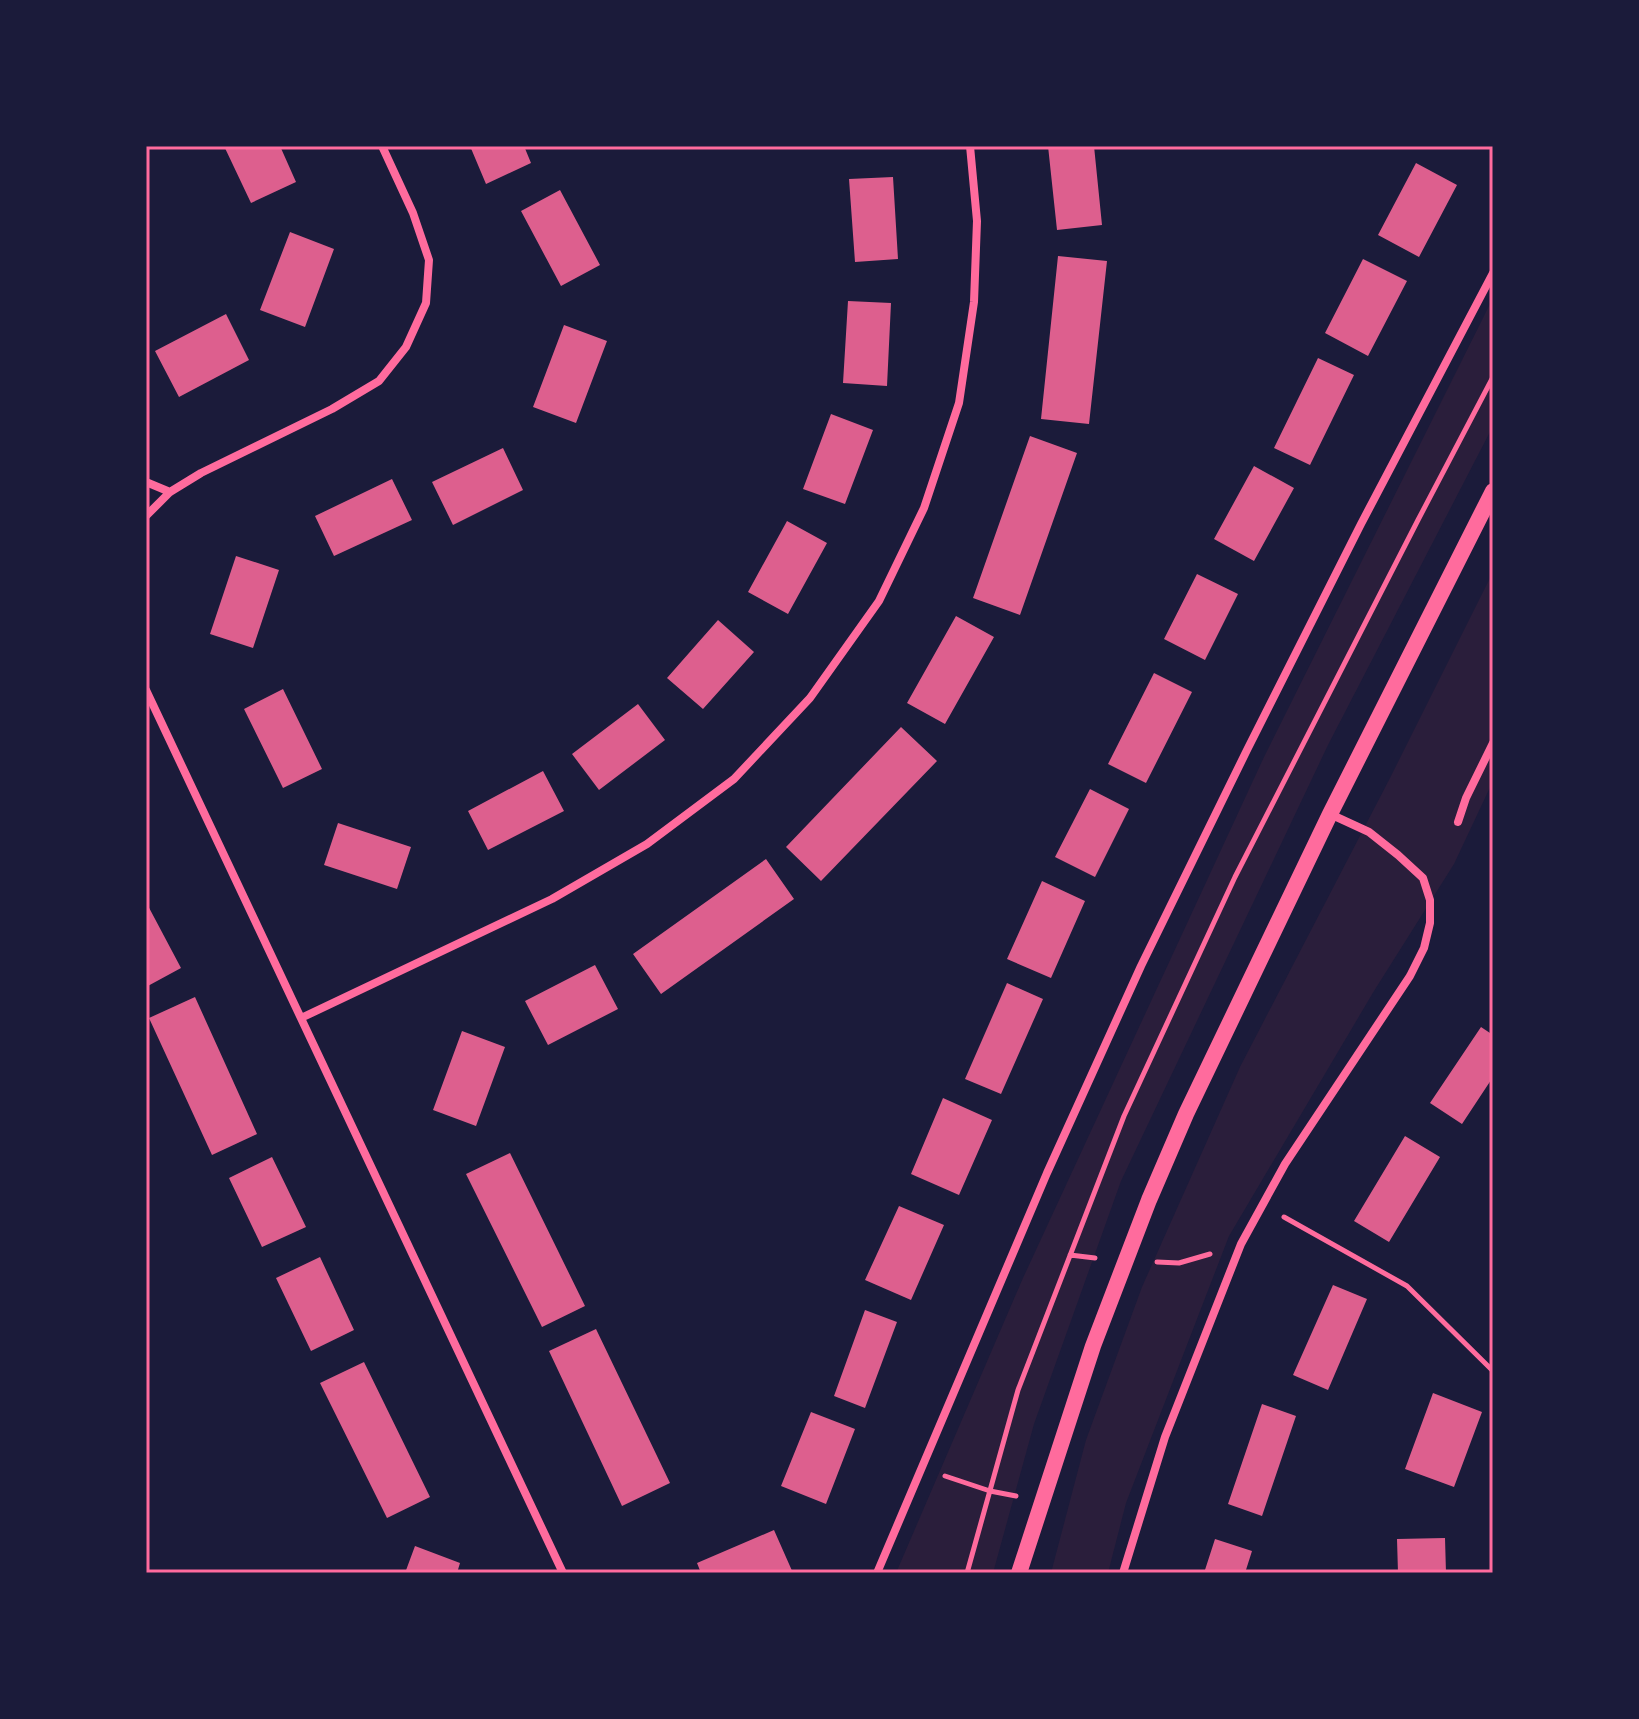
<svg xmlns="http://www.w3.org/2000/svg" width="1639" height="1719" viewBox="0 0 1639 1719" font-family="'Fira Sans',sans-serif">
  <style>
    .green { fill: #2a1e3b }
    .building { fill: #dd5f8e }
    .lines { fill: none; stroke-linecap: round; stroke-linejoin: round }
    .path { stroke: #ff6b9d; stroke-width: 5 }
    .minor { stroke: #ff6b9d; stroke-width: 8 }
    .secondary { stroke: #ff6b9d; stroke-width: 16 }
    .neatline { fill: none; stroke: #ff6b9d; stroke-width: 3 }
  </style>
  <rect width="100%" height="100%" fill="#1b1b3a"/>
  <!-- green -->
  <path class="green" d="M 1493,298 L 1493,426 L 1328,745 L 1121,1181 L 1034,1424 L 993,1573 L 896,1573 L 1023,1278 L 1264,757 Z
    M 1493,572 L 1493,781 L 1454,864 L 1374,991 L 1229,1236 L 1126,1503 L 1108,1573 L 1051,1573 L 1086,1440 L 1142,1287 L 1240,1067 L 1390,778 Z"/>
  <!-- building -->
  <path class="building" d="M 224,146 L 280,146 L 296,182 L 251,203 Z
    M 470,146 L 524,146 L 531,163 L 486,184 Z
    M 1048,146 L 1094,146 L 1102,225 L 1057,230 Z
    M 1416,163 L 1457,185 L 1419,257 L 1378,235 Z
    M 893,177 L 898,259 L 855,262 L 849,179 Z
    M 560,190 L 600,265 L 561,286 L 521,211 Z
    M 290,232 L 334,249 L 305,327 L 260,310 Z
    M 1058,256 L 1107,261 L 1089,424 L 1041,419 Z
    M 1363,259 L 1407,281 L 1368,356 L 1325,333 Z
    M 848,301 L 891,303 L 887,386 L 843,383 Z
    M 226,314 L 249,360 L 179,397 L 155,351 Z
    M 564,325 L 607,341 L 576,423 L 533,407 Z
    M 1318,358 L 1354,375 L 1310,465 L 1274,448 Z
    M 831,414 L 873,430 L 845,504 L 803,489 Z
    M 1030,436 L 1077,453 L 1020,615 L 973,598 Z
    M 503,448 L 523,490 L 453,525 L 432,482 Z
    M 1254,466 L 1294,488 L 1254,561 L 1214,539 Z
    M 392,479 L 412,520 L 334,556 L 315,516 Z
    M 787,521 L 827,543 L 788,614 L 748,592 Z
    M 236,556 L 279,570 L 253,648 L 210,634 Z
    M 1197,574 L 1238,594 L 1205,660 L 1164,639 Z
    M 956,616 L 994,637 L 945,724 L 907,703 Z
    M 718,620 L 754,652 L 703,709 L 667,678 Z
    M 1154,673 L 1192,692 L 1146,783 L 1108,764 Z
    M 283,689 L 322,769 L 283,788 L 244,709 Z
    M 638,704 L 665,740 L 599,790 L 572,754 Z
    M 901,727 L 937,761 L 821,881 L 786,847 Z
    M 543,771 L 564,811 L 488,850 L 468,811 Z
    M 1090,789 L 1129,809 L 1095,877 L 1055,857 Z
    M 338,823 L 411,847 L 397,889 L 324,865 Z
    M 766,859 L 794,899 L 661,994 L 633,954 Z
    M 1042,881 L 1085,901 L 1051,978 L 1007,959 Z
    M 146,902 L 181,968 L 146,987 Z
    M 595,965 L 618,1009 L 548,1045 L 525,1001 Z
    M 1007,983 L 1043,999 L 1001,1094 L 965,1079 Z
    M 195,997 L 257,1134 L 212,1155 L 149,1018 Z
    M 1481,1027 L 1493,1035 L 1493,1077 L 1462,1124 L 1430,1103 Z
    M 462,1031 L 505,1047 L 476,1126 L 433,1110 Z
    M 943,1098 L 992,1120 L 959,1195 L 911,1174 Z
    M 1405,1136 L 1440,1157 L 1389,1242 L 1354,1221 Z
    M 510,1153 L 585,1306 L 542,1327 L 466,1174 Z
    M 272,1157 L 306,1227 L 262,1247 L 229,1178 Z
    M 899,1206 L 944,1225 L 911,1300 L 865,1280 Z
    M 320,1257 L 354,1330 L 311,1351 L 276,1278 Z
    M 1333,1285 L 1367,1299 L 1328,1390 L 1293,1375 Z
    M 865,1310 L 897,1322 L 865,1408 L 834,1396 Z
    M 596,1329 L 670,1483 L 622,1506 L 549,1351 Z
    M 364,1362 L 430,1497 L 387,1518 L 320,1383 Z
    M 1433,1393 L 1482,1412 L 1454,1487 L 1405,1469 Z
    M 1262,1404 L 1296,1416 L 1262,1516 L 1228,1504 Z
    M 811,1412 L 855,1429 L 826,1504 L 781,1486 Z
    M 774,1530 L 793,1573 L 701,1573 L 697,1563 Z
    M 1445,1538 L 1446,1573 L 1398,1573 L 1397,1539 Z
    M 1215,1539 L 1252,1551 L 1245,1573 L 1204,1573 Z
    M 415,1546 L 460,1563 L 457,1573 L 405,1573 Z"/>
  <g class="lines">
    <!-- path -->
    <path class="path" d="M 1284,1217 L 1407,1286 L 1493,1371
      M 1070,1255 L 1095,1258
      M 1157,1262 L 1179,1263 L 1210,1254
      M 945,1476 L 990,1491 L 1016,1496
      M 967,1573 L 1018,1390 L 1124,1116 L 1235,877 L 1418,520 L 1493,377"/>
    <!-- minor -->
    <path class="minor" d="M 146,482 L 170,492
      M 146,516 L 170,492 L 201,473 L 332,409 L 379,381 L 406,347 L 426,303 L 429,260 L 413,213 L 382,146
      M 146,690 L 563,1573
      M 1458,822 L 1466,798 L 1493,743
      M 301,1018 L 552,899 L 647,844 L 734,779 L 810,698 L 879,601 L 924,508 L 959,403 L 974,302 L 977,221 L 970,146
      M 877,1573 L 1047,1173 L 1141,966 L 1247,750 L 1361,524 L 1493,273
      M 1123,1573 L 1165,1437 L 1241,1244 L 1285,1164 L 1410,976 L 1424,948 L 1430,923 L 1430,900 L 1423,878 L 1398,855 L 1369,832 L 1330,814"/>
    <!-- secondary -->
    <path class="secondary" d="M 1019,1573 L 1093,1346 L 1149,1200 L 1186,1114 L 1330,814 L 1493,491"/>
  </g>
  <!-- border -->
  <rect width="1639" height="1719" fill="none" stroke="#1b1b3a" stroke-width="296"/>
  <rect x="148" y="148" width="1343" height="1423" class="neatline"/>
</svg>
